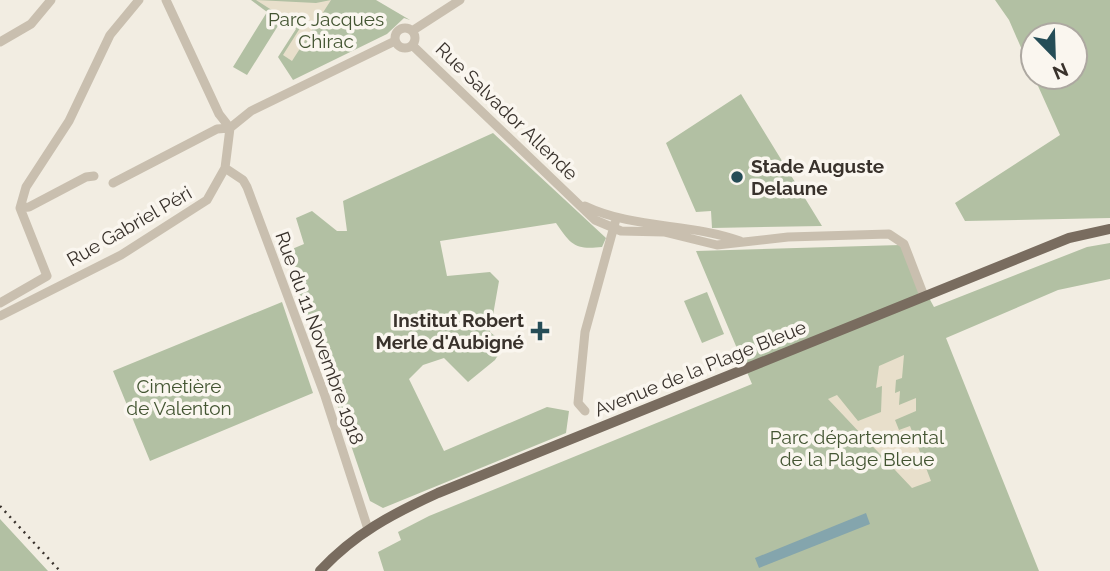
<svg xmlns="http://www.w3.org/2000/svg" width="1110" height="571" viewBox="0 0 1110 571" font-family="Raleway,sans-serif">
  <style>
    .green { fill: #b2c0a3 }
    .plaza { fill: #e8dfcb }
    .water { fill: #84a5ad }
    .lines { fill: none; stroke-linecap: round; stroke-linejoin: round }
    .minor { stroke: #c9bfaf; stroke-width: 9 }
    .major { stroke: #796c5f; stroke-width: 10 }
    .rail { stroke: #39322c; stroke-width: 2.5; stroke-dasharray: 2 5; stroke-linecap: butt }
    .poi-dot { fill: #254d57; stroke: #faf6ef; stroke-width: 2.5 }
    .labels { text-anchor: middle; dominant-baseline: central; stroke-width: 7; stroke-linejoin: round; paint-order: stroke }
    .park-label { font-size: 19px; fill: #435532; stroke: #faf6ef }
    .street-label { font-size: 19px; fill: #39322c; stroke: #faf6ef }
    .poi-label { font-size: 19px; font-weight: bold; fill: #39322c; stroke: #faf6ef; text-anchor: start }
  </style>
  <rect width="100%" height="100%" fill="#f2ede2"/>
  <!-- green -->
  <path class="green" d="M 251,0 L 376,0 L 410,20 L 404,18 L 387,34 L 293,80 L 278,57 L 296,29 L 281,21 L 247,75 L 233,67 L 267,12 Z
    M 995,0 L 1110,0 L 1110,218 L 965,221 L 955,203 L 1060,135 L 1034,77 L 1075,77 L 1075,35 L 1033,35 L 1033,75 L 1009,20 Z
    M 741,94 L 822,226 L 712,228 L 711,211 L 696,212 L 666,143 Z
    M 493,133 L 606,238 L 602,247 C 575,250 571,245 556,223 L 440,241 L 447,276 L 490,272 L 499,281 L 490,332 L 505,344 L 495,360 L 468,382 L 444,358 L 423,365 L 409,379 L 444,451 L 547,407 L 569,411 L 566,433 L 383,508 L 370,501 L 285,252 L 304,244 L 296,218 L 312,211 L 337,231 L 347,231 L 343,201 Z
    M 1110,243 L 1110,279 L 1058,290 L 946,338 L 1039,571 L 384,571 L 378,552 L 401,540 L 398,532 L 429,516 L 752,384 L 696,251 L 900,245 L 934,307 L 1087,247 Z
    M 707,292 L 724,334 L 702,343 L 684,301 Z
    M 282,302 L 313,393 L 150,461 L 113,371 Z
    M 0,519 L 48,571 L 0,571 Z"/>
  <!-- plaza -->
  <path class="plaza" d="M 256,0 L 316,3 L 331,0 L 292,61 L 283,55 L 300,28 Z
    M 904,355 L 902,378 L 896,380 L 895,393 L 900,391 L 899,405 L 916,398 L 916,411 L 895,420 L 899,430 L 910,426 L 931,481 L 912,488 L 828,399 L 837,395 L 858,421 L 881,412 L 882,386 L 876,388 L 879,366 Z"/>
  <!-- water -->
  <path class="water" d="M 866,513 L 870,524 L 759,568 L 755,558 Z"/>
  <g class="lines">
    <!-- minor -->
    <path class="minor" d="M 166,0 L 219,114 L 230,128
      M395 38a10 10 0 1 1 20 0a10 10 0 1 1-20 0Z
      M 412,31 L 460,0
      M 0,42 L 31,24 L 51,0
      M 412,45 L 595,220 L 621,231 L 664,232 L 717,245 L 788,237 L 889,234 L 904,244 L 924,296
      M 230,128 L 251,111 L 395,41
      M 225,168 L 243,180 L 247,187 L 325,396 L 368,529
      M 113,183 L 217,129 L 230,128
      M 585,206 C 633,229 690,223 740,241
      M 20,208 L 29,207 L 86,177 L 94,176
      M 0,303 L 47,276 L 20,208 L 26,187 L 69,121 L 110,35 L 139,0
      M 0,316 L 121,255 L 207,200 L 225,168 L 230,128
      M 585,411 L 578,403 L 585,332 L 616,219"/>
    <!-- major -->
    <path class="major" d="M 320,571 C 354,534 392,514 438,493 L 1069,238 L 1110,229"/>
    <!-- rail -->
    <path class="rail" d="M 0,506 L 60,571"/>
  </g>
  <!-- markers -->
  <g class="poi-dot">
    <circle cx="737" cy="177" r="7"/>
    <path d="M536.5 320.5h7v7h7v7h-7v7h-7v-7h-7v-7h7z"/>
  </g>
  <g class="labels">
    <!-- park labels -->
    <g class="park-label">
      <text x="326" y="19">Parc Jacques<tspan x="326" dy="22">Chirac</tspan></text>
      <text x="179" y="386">Cimetière<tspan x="179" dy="22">de Valenton</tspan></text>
      <text x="857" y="437">Parc départemental<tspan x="857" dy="22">de la Plage Bleue</tspan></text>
    </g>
    <!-- street labels -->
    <g class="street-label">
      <text transform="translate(507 111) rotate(44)">Rue Salvador Allende</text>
      <text transform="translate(129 226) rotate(-30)">Rue Gabriel Péri</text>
      <text transform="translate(320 338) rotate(70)">Rue du 11 Novembre 1918</text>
      <text transform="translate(700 368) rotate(-22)">Avenue de la Plage Bleue</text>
    </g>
    <!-- poi labels -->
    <g class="poi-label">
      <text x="751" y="166">Stade Auguste<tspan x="751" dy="22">Delaune</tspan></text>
      <text x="524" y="320" text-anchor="end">Institut Robert<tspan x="524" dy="22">Merle d'Aubigné</tspan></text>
    </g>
  </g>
  <!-- north arrow -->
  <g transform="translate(1054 56) rotate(157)"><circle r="33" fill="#faf6ef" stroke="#ada8a1" stroke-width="2"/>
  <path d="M0-5L12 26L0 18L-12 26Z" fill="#254d57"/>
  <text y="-10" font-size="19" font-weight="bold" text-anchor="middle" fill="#39322c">N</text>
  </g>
</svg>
